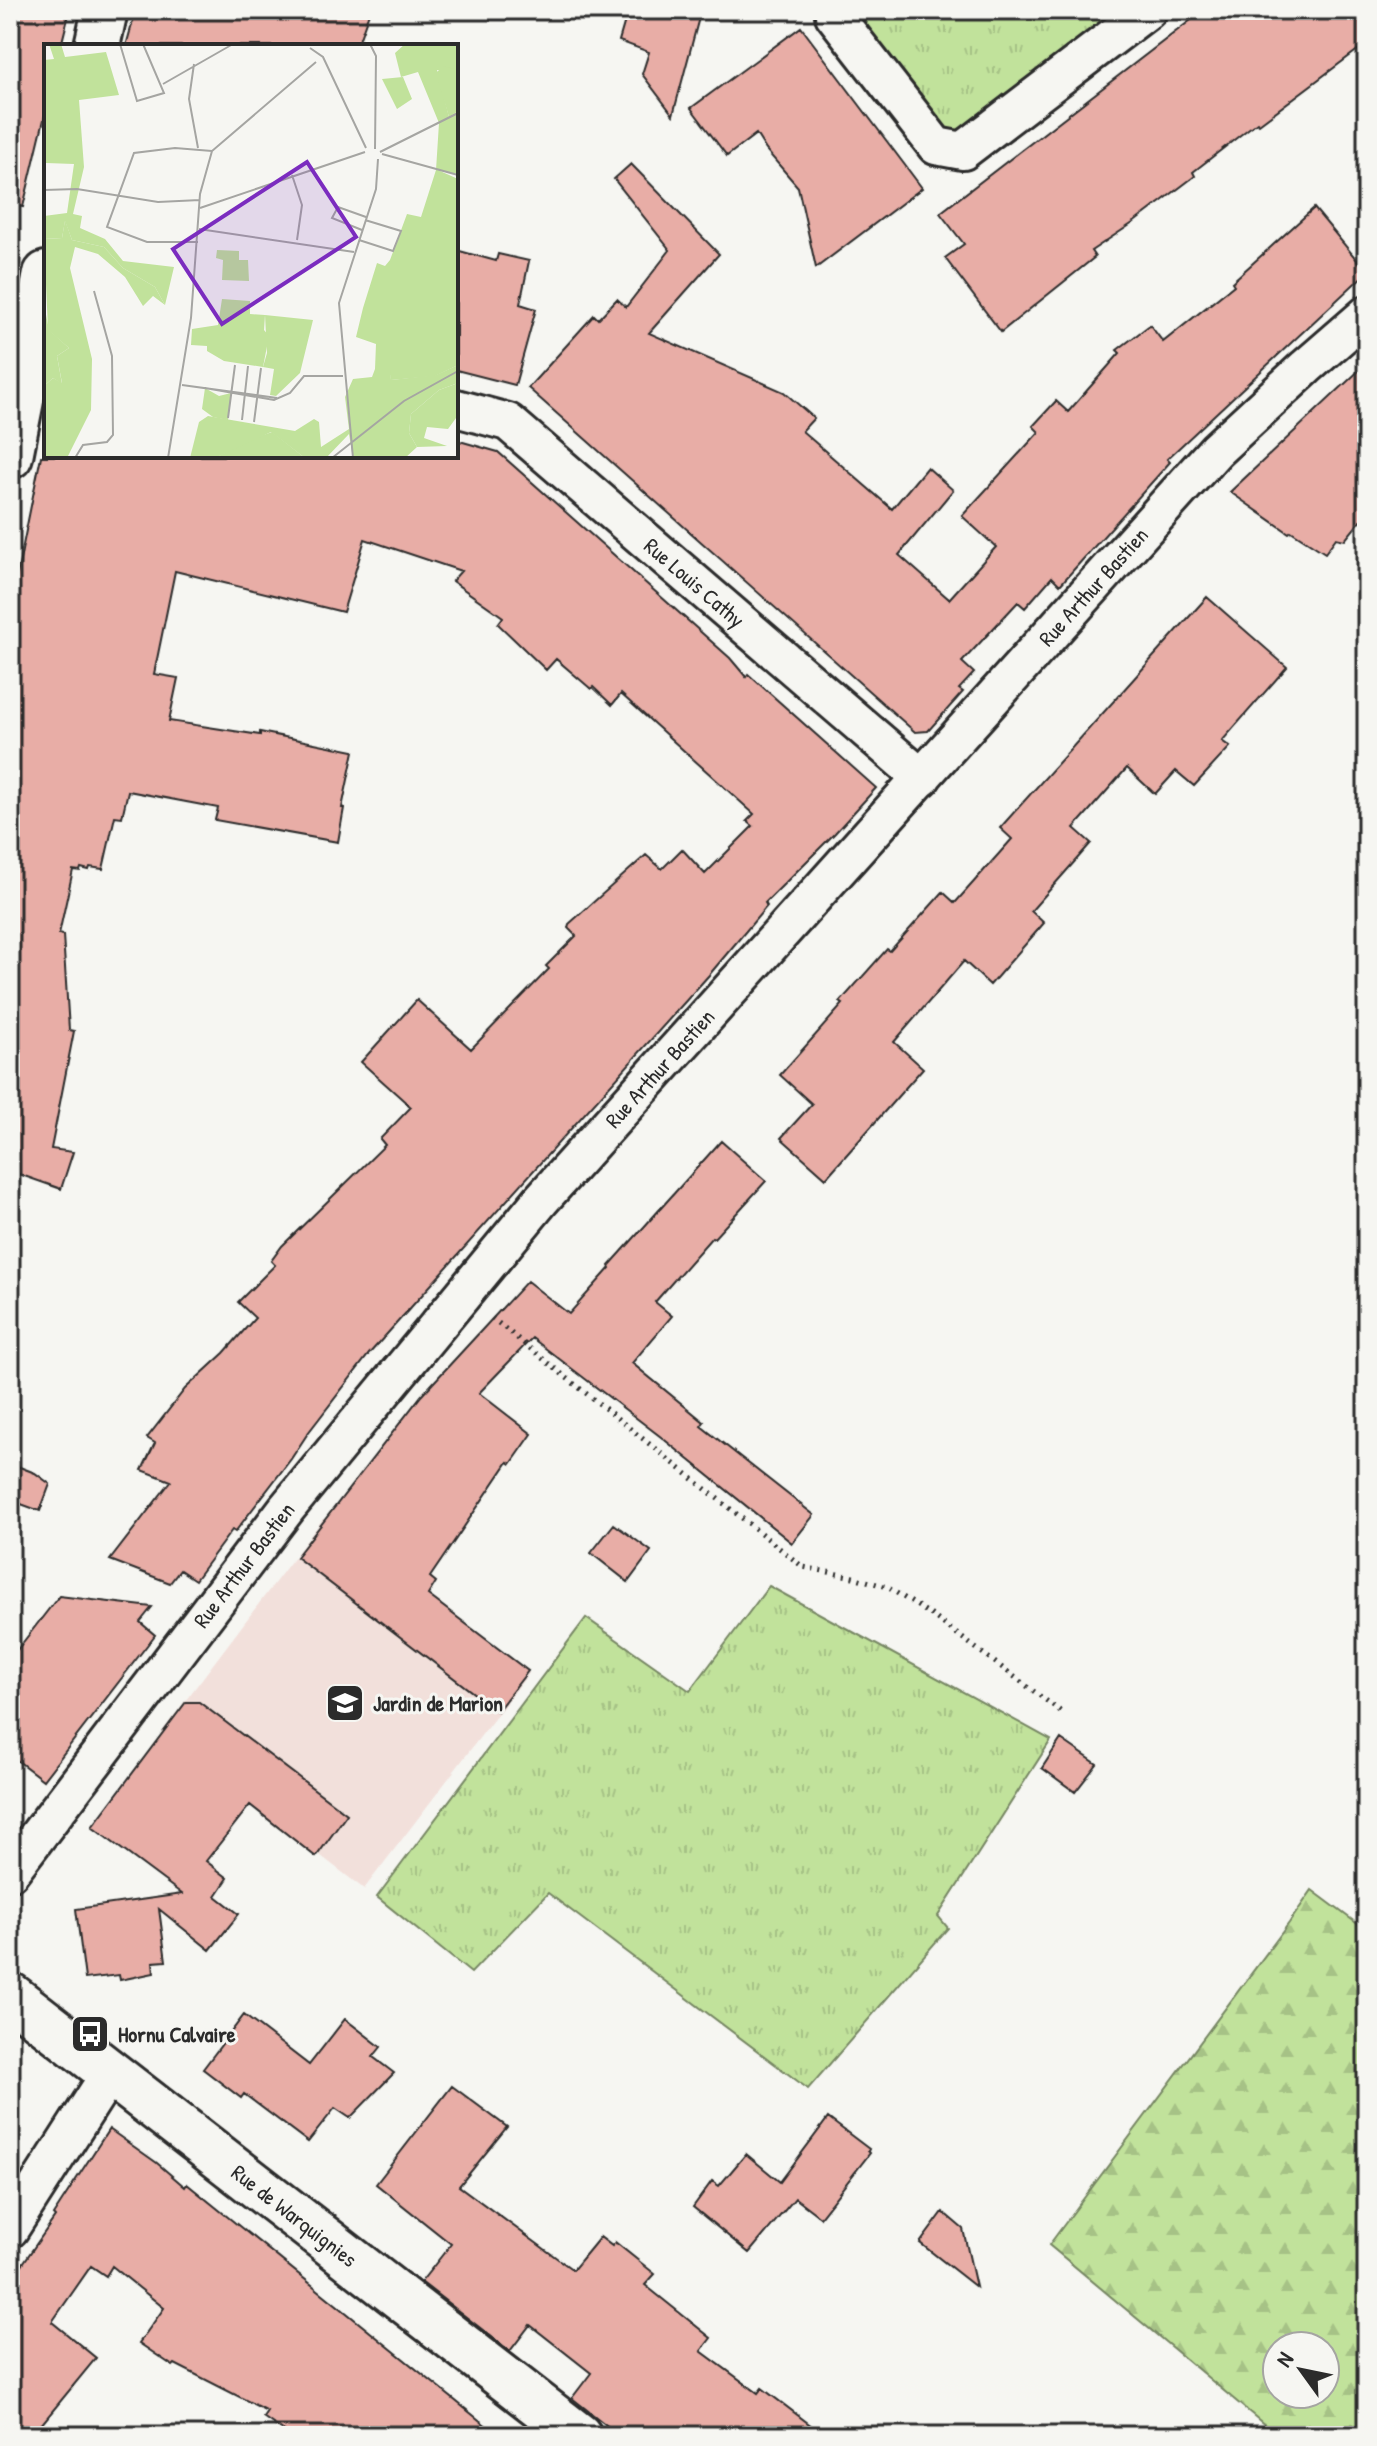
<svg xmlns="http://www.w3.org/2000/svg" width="1377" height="2446" viewBox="0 0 1377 2446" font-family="'Patrick Hand',sans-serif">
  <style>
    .built { fill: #f2e0db }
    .grass { fill: url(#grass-tufts); stroke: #768663; stroke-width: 2 }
    .forest { fill: url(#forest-firs); stroke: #768663; stroke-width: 2; fill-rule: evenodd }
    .building { fill: #e8ada6; stroke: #2b2b2b; stroke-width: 2 }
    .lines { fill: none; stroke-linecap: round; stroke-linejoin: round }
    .minor-casing { stroke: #2b2b2b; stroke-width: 42 }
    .tertiary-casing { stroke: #2b2b2b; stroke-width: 50 }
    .path { stroke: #2b2b2b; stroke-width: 5; stroke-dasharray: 2 6; stroke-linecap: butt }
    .minor { stroke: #f6f6f2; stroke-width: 36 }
    .tertiary { stroke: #f6f6f2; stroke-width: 44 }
    .labels { text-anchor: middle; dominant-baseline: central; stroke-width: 6; stroke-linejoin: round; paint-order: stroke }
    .street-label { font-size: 22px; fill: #2b2b2b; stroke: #f6f6f2 }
    .poi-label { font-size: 22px; font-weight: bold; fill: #2b2b2b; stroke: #f6f6f2; text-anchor: start }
    .inset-road { fill: none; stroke: #a5a5a2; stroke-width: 2 }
    .view { fill: #7b2cbf; fill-opacity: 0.15; stroke: #7b2cbf; stroke-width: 4 }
    .inset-edge { fill: none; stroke: #2b2b2b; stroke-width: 4 }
  </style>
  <defs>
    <pattern id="grass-tufts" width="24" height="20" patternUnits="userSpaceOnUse" patternTransform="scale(2)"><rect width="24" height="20" fill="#c1e29b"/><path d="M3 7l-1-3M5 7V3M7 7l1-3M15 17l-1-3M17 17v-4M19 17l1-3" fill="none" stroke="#a6c286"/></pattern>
    <pattern id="forest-firs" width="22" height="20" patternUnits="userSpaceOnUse" patternTransform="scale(2)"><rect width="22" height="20" fill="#c1e29b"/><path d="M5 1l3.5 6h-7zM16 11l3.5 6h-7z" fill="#a6c286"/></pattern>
  </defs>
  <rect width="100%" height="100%" fill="#f6f6f2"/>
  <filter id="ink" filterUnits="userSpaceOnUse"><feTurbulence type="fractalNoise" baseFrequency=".0125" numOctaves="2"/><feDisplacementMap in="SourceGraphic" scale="16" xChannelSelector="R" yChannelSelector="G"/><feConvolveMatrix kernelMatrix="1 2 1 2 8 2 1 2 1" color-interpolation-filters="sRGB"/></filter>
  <g filter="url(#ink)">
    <!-- built -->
    <path class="built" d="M 323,1519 L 529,1673 L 364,1889 L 161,1733 Z"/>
    <!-- grass -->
    <path class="grass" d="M 834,10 L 1148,10 L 963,151 Z
      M 769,1586 L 1051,1740 L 938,1916 L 948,1928 L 808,2089 L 548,1893 L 471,1973 L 377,1897 L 586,1618 L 690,1691 Z"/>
    <!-- forest -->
    <path class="forest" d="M 1312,1890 L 1367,1931 L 1367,2436 L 1278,2436 L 1049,2245 L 1289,1923 ZM 1277,2346 L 1325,2346 L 1325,2394 L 1277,2394 Z"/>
    <!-- building -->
    <path class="building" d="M 10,10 L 70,10 L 61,46 L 46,46 L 46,111 L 23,207 L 10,205 Z
      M 136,10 L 370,10 L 357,46 L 126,46 Z
      M 628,10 L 701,10 L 673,115 L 642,74 L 649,52 L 619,41 Z
      M 1204,10 L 1367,10 L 1367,43 L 1259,124 L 1257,122 L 1193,172 L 1195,176 L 1133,223 L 1091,251 L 1095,257 L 1001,332 L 945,258 L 964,244 L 940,213 Z
      M 801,27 L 922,188 L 816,268 L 798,187 L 766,150 L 756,134 L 727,156 L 691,108 Z
      M 631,164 L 719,254 L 649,333 L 784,392 L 814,418 L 802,431 L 892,509 L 927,467 L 953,490 L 899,555 L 949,599 L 996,547 L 962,516 L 1039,432 L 1033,426 L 1056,401 L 1068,412 L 1120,353 L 1117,350 L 1150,325 L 1163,342 L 1234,285 L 1232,282 L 1314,208 L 1367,272 L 1167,459 L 1170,462 L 1060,585 L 1052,577 L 1025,608 L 1018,602 L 962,662 L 974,673 L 959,689 L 963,692 L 928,731 L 915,732 L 528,388 L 594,315 L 598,319 L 617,299 L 626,307 L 670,250 L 614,179 Z
      M 456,250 L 496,261 L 498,254 L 529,261 L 520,304 L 536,309 L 515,385 L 456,370 Z
      M 1367,363 L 1367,513 L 1345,540 L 1336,538 L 1325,553 L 1291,531 L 1289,533 L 1230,492 Z
      M 456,440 L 498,452 L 730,658 L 746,677 L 748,674 L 876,788 L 835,833 L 765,903 L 767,906 L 709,975 L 369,1354 L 308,1433 L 291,1459 L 235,1532 L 232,1530 L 195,1580 L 180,1570 L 170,1583 L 110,1560 L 171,1481 L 142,1470 L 155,1443 L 147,1438 L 185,1389 L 224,1353 L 255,1318 L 238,1302 L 275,1265 L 271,1261 L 282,1246 L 385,1145 L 380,1139 L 411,1107 L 361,1062 L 417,1000 L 471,1049 L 549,969 L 546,966 L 576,936 L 568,928 L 569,924 L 646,855 L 662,869 L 682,849 L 705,874 L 753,826 L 747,821 L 754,814 L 621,694 L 612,705 L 593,687 L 591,689 L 556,659 L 546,670 L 498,624 L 503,617 L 452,581 L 461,571 L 365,539 L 343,612 L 175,571 L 154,674 L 178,678 L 169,721 L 260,735 L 260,732 L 354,751 L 342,808 L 344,808 L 338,842 L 215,820 L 218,808 L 128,791 L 122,817 L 115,816 L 103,869 L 90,867 L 89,870 L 81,868 L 80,871 L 73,870 L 59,934 L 63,935 L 69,1030 L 74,1031 L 51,1149 L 73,1152 L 61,1189 L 10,1171 L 10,590 L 14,590 L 41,456 L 456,456 Z
      M 1207,597 L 1287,667 L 1222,741 L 1230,747 L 1194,786 L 1176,771 L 1155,794 L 1127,768 L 1074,828 L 1091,843 L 1031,911 L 1044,923 L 990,985 L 964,961 L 894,1042 L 923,1068 L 826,1178 L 781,1138 L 812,1104 L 780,1075 L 843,1004 L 840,1002 L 887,949 L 890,951 L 943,892 L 955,903 L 1012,839 L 1000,828 Z
      M 721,1141 L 766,1181 L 714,1238 L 712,1237 L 655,1302 L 672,1316 L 632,1363 L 704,1422 L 701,1426 L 814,1515 L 792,1543 L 661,1437 L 532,1338 L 479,1393 L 532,1434 L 511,1464 L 508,1462 L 430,1577 L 436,1582 L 428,1595 L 528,1671 L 497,1711 L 296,1557 L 421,1396 L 527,1281 L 569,1314 L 610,1268 L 609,1266 Z
      M 17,1466 L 35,1473 L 50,1484 L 40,1511 L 10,1500 L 10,1486 Z
      M 614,1524 L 651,1551 L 628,1582 L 591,1553 Z
      M 59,1596 L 152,1607 L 140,1622 L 155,1635 L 43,1780 L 10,1755 L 10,1659 Z
      M 186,1702 L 199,1702 L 347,1814 L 316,1857 L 250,1805 L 206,1861 L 228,1878 L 216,1896 L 239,1914 L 210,1950 L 159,1909 L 166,1961 L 153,1962 L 154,1973 L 120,1980 L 119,1975 L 85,1979 L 76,1909 L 182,1894 L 92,1827 Z
      M 1061,1739 L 1097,1764 L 1075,1792 L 1042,1768 Z
      M 244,2015 L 309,2065 L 345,2019 L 381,2047 L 373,2057 L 394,2073 L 350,2118 L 335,2108 L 308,2142 L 244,2094 L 241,2098 L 203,2069 Z
      M 452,2086 L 507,2127 L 459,2186 L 573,2270 L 600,2237 L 612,2246 L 615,2242 L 655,2274 L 645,2285 L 711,2338 L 701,2351 L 758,2393 L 762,2388 L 825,2436 L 620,2436 L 572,2398 L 591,2373 L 530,2325 L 510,2351 L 421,2282 L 451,2244 L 376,2184 Z
      M 828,2118 L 869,2149 L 868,2151 L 870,2153 L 820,2217 L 795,2198 L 749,2253 L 693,2207 L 712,2181 L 719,2186 L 746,2154 L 780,2182 Z
      M 109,2129 L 157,2163 L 185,2187 L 187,2184 L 499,2436 L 290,2436 L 263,2417 L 267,2411 L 175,2364 L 173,2366 L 139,2343 L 164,2308 L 112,2266 L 106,2276 L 91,2266 L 52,2322 L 96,2358 L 32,2436 L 10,2436 L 10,2282 L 55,2217 L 53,2215 Z
      M 943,2212 L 963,2229 L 976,2287 L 920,2243 Z"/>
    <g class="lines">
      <defs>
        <g id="minor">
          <path d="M 834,10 L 834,15 L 936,146 L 963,151 L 1148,10"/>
          <path id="s1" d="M 456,408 L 508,422 L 922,778"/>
          <path id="s2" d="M 10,1872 L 287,1508 L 541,1200 L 1216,450 L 1306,367 L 1367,314"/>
          <path d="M 10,2229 L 110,2073"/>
        </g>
        <g id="tertiary">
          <path d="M 97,46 L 105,10"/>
          <path d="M 10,456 L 46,274"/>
          <path id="s3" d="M 10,1995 L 579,2436"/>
        </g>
      </defs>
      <!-- minor casing -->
      <use href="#minor" class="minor-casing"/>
      <!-- tertiary casing -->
      <use href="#tertiary" class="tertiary-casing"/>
      <!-- path -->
      <path class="path" d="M 492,1318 L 803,1567 L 853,1577 L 887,1587 L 930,1614 L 1063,1713"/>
      <!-- minor -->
      <use href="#minor" class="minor"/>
      <!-- tertiary -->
      <use href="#tertiary" class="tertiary"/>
    </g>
  </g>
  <!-- icons -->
  <defs>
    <symbol id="school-square" viewBox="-11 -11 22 22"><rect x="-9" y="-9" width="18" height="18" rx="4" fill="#2b2b2b" stroke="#f6f6f2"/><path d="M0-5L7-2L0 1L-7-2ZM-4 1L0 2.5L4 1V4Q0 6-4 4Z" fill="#fff"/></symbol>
    <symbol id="bus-square" viewBox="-11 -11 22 22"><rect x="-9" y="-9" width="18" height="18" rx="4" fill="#2b2b2b" stroke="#f6f6f2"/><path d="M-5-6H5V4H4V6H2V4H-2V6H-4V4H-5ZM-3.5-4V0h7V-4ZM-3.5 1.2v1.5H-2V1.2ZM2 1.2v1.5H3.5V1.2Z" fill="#fff"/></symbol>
  </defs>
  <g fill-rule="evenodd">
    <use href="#school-square" x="323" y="1681" width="44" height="44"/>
    <use href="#bus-square" x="68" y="2012" width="44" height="44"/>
  </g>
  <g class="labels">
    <!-- street labels -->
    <g class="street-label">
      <text stroke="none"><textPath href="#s1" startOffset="300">Rue Louis Cathy</textPath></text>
      <text stroke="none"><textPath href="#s2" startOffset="1682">Rue Arthur Bastien</textPath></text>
      <text stroke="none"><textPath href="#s2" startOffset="1034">Rue Arthur Bastien</textPath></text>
      <text stroke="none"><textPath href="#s2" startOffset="386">Rue Arthur Bastien</textPath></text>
      <text stroke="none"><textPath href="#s3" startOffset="360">Rue de Warquignies</textPath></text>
    </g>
    <!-- poi labels -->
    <g class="poi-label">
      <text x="373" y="1703">Jardin de Marion</text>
      <text x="118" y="2034">Hornu Calvaire</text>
    </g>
  </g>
  <!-- overview -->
  <g transform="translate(44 44)">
    <rect width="414" height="414" fill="#f6f6f2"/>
    <path d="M 5,0 L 17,0 L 21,13 L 62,8 L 75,51 L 35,56 L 40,123 L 29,170 L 38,172 L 36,184 L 61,195 L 79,217 L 130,223 L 121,261 L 111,243 L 79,224 L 60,203 L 28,196 L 21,177 L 18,194 L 0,195 L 0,172 L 23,169 L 30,120 L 2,119 L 0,145 L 0,16 L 10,15 ZM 359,33 L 368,55 L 353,65 L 338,35 ZM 414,67 L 414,130 L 396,127 L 414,135 L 414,321 L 391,332 L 347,336 L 345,325 L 331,325 L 332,300 L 312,293 L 319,264 L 333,219 L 341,222 L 346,216 L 363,170 L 377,173 L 392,126 L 395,79 ZM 173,206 L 195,207 L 195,216 L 204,216 L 205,237 L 178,236 L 179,216 L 172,214 ZM 0,260 L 5,286 L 25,304 L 13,312 L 18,340 L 9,334 L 0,342 ZM 221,271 L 269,276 L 256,329 L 232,352 L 226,351 L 230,325 L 219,323 L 223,309 ZM 414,339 L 412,374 L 404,385 L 383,383 L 380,394 L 403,402 L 373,403 L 365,389 L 367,370 L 395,346 ZM 161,344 L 175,352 L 187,349 L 184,376 L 227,385 L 169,373 L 158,365 ZM 228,388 L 261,414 L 171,414 L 205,396 Z" fill="#c1e29b"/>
    <path d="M 361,0 L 414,0 L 414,26 L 393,26 L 405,73 L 395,79 L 374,28 L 357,33 L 351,9 ZM 21,176 L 28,196 L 60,203 L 79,224 L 111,243 L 121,261 L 109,252 L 99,262 L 81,233 L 54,210 L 31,203 L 26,224 L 48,315 L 47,366 L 23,414 L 0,414 L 0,342 L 9,334 L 18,339 L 13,312 L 25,304 L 4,286 L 0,195 L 18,194 ZM 178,255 L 206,257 L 206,270 L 221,271 L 220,286 L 225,292 L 219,323 L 180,317 L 163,307 L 163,302 L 147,301 L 148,285 L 174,281 ZM 414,321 L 414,339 L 395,346 L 367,370 L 365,389 L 373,403 L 361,414 L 309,414 L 305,390 L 282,414 L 261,414 L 227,388 L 171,414 L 146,414 L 155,378 L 164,372 L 251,387 L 270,375 L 275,378 L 277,403 L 305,385 L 301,353 L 309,335 L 328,333 L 331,325 L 346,325 L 347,336 L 392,331 Z" fill="#c1e29b"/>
    <path d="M 399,22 L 414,26 L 414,67 L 405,73 L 392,29 Z" fill="#c1e29b"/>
    <path class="inset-road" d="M 76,0 L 93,57 L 120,49 L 99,0M 326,0 L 332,12 L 331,105M 266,4 L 279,13 L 322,104M 150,20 L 145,55 L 154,104M 119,40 L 189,0M 336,108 L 414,69M 338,110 L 414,131M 248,131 L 258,161 L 253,196M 0,146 L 33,145 L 114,158 L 156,156M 156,164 L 321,108M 155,185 L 310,208M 318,186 L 288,174 L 294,163 L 322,173M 315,196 L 349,207 L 357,187 L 321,176M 154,198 L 103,198 L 63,183 L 90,109 L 131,104 L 168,107M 138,341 L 233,354M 161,344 L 230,356 L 246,349 L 260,332 L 299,332M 184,374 L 191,321M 198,376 L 204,322M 210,378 L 217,324M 31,414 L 39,401 L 63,398 L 69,391 L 68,312 L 50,247M 124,414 L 147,274 L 156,150 L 168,107 L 272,18M 288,414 L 360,357 L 414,327M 309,414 L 295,259 L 332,145 L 334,115"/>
    <path class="view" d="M 263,118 L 312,193 L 178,280 L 129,205 Z"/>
    <rect width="414" height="414" class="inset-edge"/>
  </g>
  <!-- margin -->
  <rect width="1377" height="2446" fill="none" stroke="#f6f6f2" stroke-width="40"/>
  <rect x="20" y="20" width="1337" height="2406" fill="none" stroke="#2b2b2b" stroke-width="3" filter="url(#ink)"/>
  <!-- north arrow -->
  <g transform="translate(1301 2370) rotate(303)"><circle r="38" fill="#f6f6f2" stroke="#a5a5a2" stroke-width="2"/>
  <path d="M0-6L14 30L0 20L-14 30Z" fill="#2b2b2b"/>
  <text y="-12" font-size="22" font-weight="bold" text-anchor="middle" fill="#2b2b2b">N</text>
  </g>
</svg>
